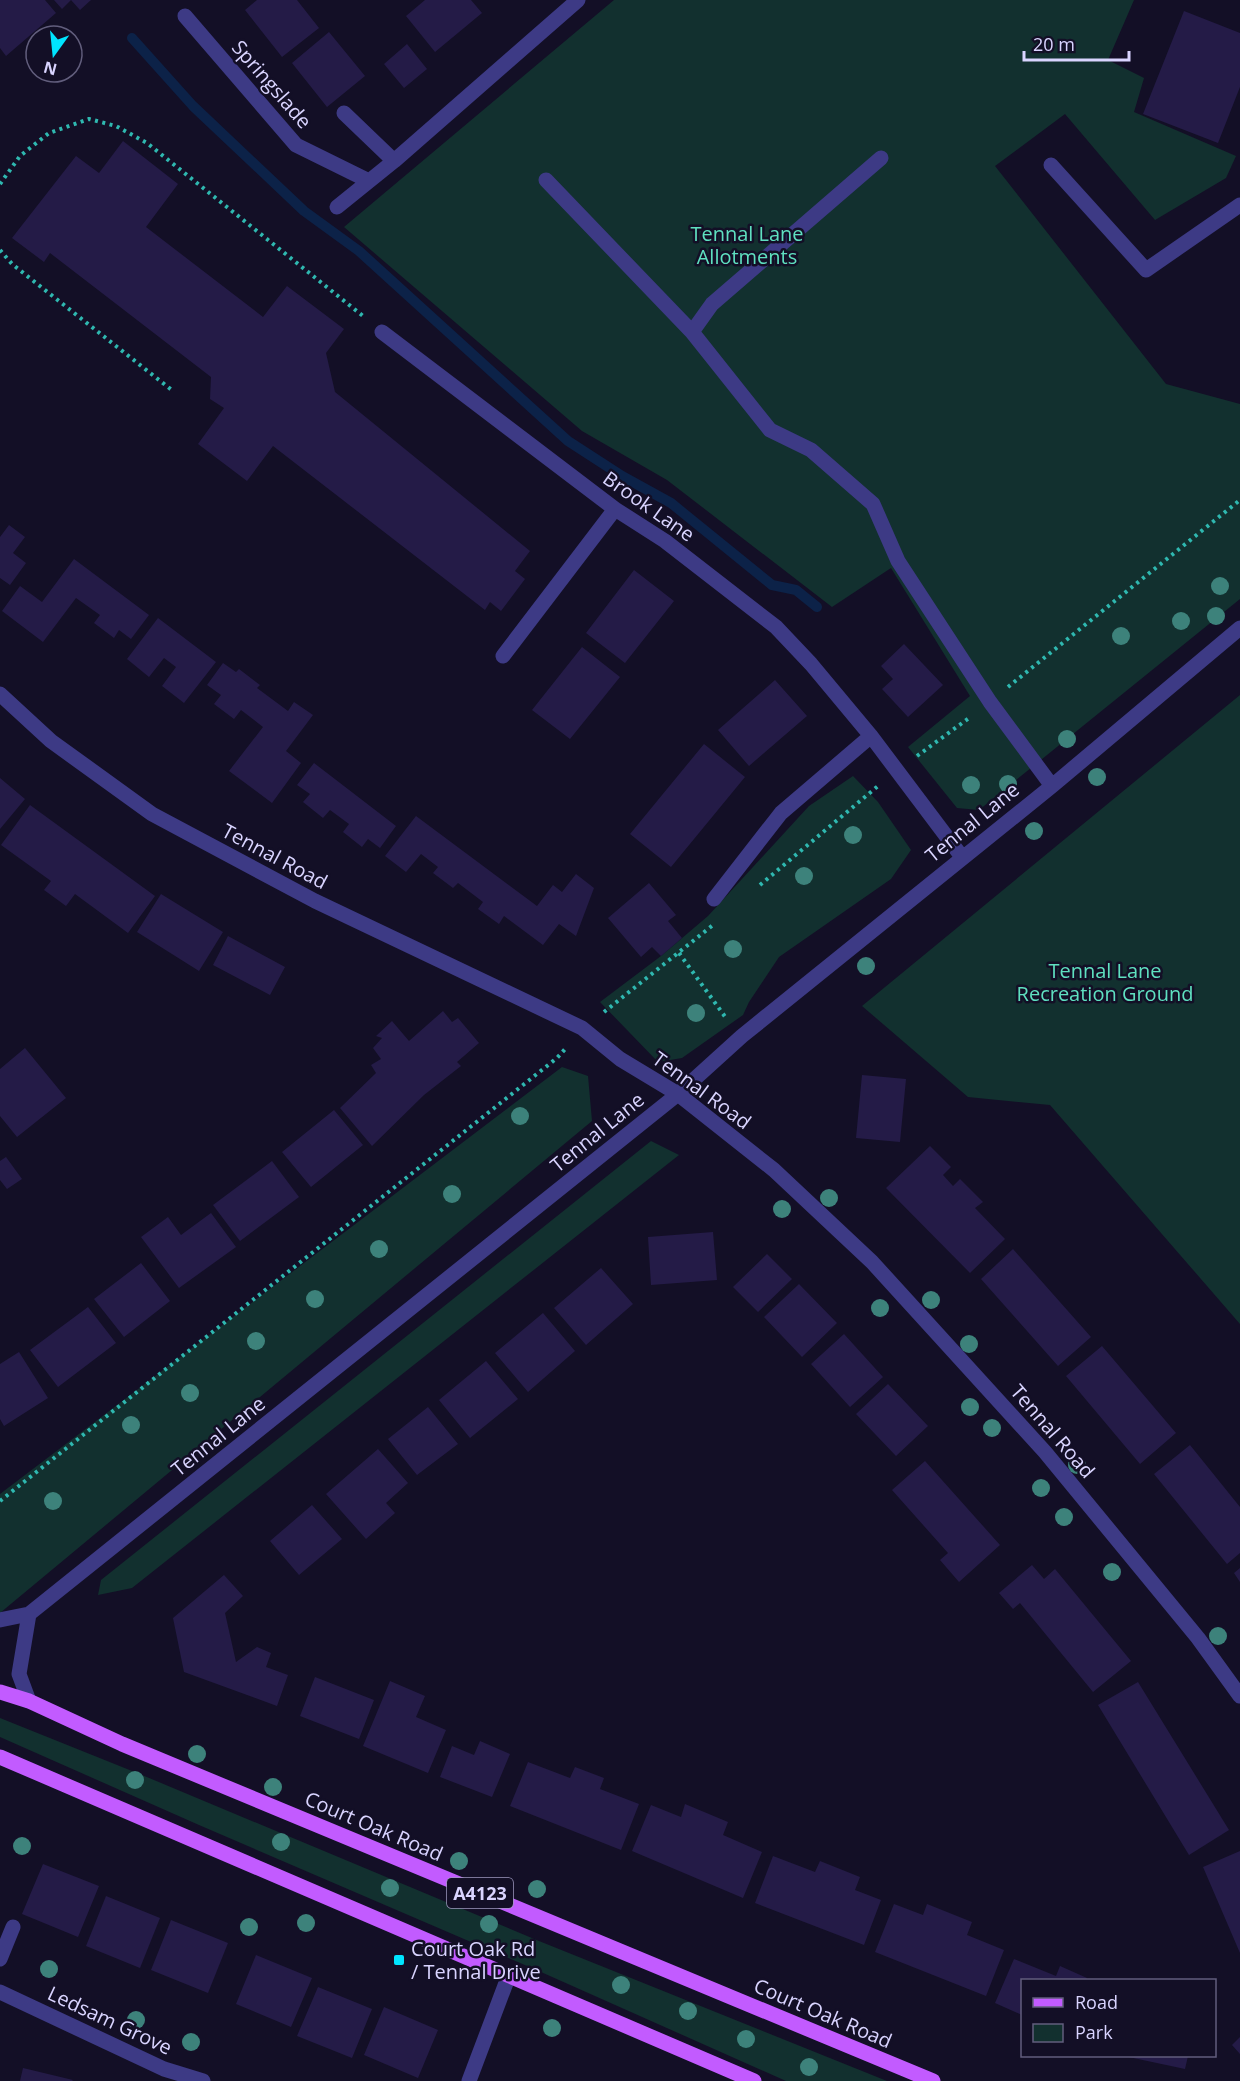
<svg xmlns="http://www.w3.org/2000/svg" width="1240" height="2081" viewBox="0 0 1240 2081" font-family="'Open Sans',sans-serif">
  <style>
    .green { fill: #12302f }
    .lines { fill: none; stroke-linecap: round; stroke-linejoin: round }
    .stream { stroke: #0c2248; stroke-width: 10 }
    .building { fill: #241b47 }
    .path { stroke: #2fb8b0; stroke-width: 4; stroke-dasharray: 3 4.5; stroke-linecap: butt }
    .minor { stroke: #3d3a85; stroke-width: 15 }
    .major { stroke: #c25bff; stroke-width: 15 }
    .tree { fill: #3d827b }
    .poi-dot { fill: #00e5ff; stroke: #130f26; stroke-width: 2 }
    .labels { text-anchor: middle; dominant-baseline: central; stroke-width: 5; stroke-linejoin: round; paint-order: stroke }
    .shield { fill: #130f26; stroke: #9e99be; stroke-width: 1.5 }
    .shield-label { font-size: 18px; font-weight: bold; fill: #d9d4ff }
    .street-label { font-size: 20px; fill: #d9d4ff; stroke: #130f26 }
    .park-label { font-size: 20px; fill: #5fe0c0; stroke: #130f26 }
    .poi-label { font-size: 20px; fill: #d9d4ff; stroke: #130f26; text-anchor: start }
  </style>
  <rect width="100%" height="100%" fill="#130f26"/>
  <!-- green -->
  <path class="green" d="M 614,0 L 1134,0 L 1108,60 L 1144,78 L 1134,112 L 1236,156 L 1226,178 L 1155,220 L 1065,114 L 995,166 L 1166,384 L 1240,404 L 1240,599 L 979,810 L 957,808 L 908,747 L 970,696 L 891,568 L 832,607 L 667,480 L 582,431 L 344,227 Z
    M 1240,695 L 1240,1324 L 1050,1105 L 968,1097 L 862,1006 Z
    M 853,776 L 878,802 L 911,850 L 891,879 L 779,957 L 749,1002 L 743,1015 L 682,1058 L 658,1062 L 600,1002 L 661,956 L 708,916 L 809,806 Z
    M 562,1067 L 588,1076 L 592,1121 L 0,1613 L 0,1494 Z
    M 651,1141 L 679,1155 L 132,1588 L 98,1595 L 101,1580 Z
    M 0,1718 L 142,1775 L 539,1941 L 887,2081 L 786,2081 L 541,1972 L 199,1825 L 0,1737 Z"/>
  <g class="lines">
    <!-- stream -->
    <path class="stream" d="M 132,38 L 193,106 L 304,211 L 359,251 L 568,441 L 622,476 L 671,503 L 772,585 L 796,590 L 817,607"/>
  </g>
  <!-- building -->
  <path class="building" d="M 0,0 L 45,0 L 56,13 L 6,56 L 0,48 Z
    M 54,0 L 71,0 L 62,9 Z
    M 71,0 L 91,0 L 80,10 Z
    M 257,0 L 297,0 L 319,28 L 282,57 L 245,10 Z
    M 425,0 L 471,0 L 482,13 L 435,52 L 406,16 Z
    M 1184,11 L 1240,33 L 1240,87 L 1218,143 L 1143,114 Z
    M 329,32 L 365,76 L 327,107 L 292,63 Z
    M 407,44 L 427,69 L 404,88 L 384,64 Z
    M 123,141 L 178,184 L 146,227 L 263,317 L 287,286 L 344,329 L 326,353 L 335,392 L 530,551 L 515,571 L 525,579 L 501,611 L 490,602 L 485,610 L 273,446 L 247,481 L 198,444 L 224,408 L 210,399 L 211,377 L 50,253 L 44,262 L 12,238 L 76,156 L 99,173 Z
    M 9,525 L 25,537 L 13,553 L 26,563 L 10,585 L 0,578 L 0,537 Z
    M 74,559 L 149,615 L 131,639 L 119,630 L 114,638 L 94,623 L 100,615 L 76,598 L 43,642 L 2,611 L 20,586 L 42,602 Z
    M 634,570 L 674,601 L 625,663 L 586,633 Z
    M 158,618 L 216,662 L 184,703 L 162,686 L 176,667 L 164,658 L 149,677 L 127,659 Z
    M 904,644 L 943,685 L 908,717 L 882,689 L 893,679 L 881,666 Z
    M 582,647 L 620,677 L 570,739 L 532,710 Z
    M 223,663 L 236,672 L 239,669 L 260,685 L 257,688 L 288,711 L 294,702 L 313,715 L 286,751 L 301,763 L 272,803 L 229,771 L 263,727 L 241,710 L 234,719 L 214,704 L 221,695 L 207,685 Z
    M 775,680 L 807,716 L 749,766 L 718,730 Z
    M 704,744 L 745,777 L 671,867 L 630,834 Z
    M 314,763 L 396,826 L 380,848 L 368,839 L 362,847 L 343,832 L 349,824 L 330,810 L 323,818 L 303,802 L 310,794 L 297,785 Z
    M 0,778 L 25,799 L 0,829 Z
    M 30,805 L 155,896 L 128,933 L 75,894 L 66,906 L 44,890 L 51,881 L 1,845 Z
    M 416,816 L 537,906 L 553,885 L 562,892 L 576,874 L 594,888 L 576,936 L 559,924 L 543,945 L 504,916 L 499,924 L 478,909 L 483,902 L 458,883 L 453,888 L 433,873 L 438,867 L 421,854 L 406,872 L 385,856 Z
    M 649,883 L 676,915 L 668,921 L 682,938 L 661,956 L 652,947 L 641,957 L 608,918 Z
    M 161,894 L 223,932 L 199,971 L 137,932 Z
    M 228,936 L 285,967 L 270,995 L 213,965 Z
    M 443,1011 L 452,1022 L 458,1018 L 479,1043 L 457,1062 L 461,1066 L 424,1095 L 372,1146 L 340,1108 L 376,1073 L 371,1065 L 381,1059 L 373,1048 L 382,1038 L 376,1036 L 392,1021 L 409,1041 Z
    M 25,1048 L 66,1098 L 17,1137 L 0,1116 L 0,1069 Z
    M 862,1075 L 906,1079 L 900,1142 L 856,1138 Z
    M 334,1110 L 363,1145 L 311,1187 L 282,1152 Z
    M 930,1146 L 951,1167 L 943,1175 L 953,1186 L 960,1179 L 983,1202 L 975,1208 L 1005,1239 L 970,1273 L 886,1188 Z
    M 6,1157 L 22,1179 L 7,1189 L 0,1180 L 0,1161 Z
    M 272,1161 L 299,1197 L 240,1241 L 213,1205 Z
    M 211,1213 L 236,1247 L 179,1288 L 141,1237 L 168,1217 L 181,1235 Z
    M 713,1232 L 717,1280 L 651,1285 L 648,1237 Z
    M 1013,1249 L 1091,1337 L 1058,1366 L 981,1279 Z
    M 767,1254 L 792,1279 L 758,1312 L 733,1287 Z
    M 141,1263 L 170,1301 L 124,1337 L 94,1299 Z
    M 601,1268 L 633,1304 L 586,1345 L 554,1308 Z
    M 799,1284 L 837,1323 L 802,1357 L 764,1317 Z
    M 88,1307 L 116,1343 L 58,1387 L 30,1350 Z
    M 543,1313 L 575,1351 L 528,1392 L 495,1353 Z
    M 844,1334 L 883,1377 L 850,1407 L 811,1364 Z
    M 1102,1346 L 1176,1433 L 1140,1464 L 1066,1376 Z
    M 19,1352 L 48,1398 L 4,1426 L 0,1419 L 0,1364 Z
    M 486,1361 L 518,1399 L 470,1438 L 439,1400 Z
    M 888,1384 L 928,1426 L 896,1456 L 856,1414 Z
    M 428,1407 L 458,1444 L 417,1475 L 388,1439 Z
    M 1190,1445 L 1240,1507 L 1240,1553 L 1227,1564 L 1154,1474 Z
    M 378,1449 L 408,1483 L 386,1503 L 395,1513 L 366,1539 L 326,1494 Z
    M 925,1461 L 1000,1545 L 959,1582 L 940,1560 L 948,1553 L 892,1490 Z
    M 312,1505 L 342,1539 L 299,1575 L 270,1541 Z
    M 1032,1565 L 1044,1579 L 1055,1569 L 1131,1661 L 1093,1692 L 1020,1603 L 1013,1609 L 999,1593 Z
    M 1240,1568 L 1240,1582 L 1234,1573 Z
    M 224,1575 L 243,1596 L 225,1613 L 236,1662 L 257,1647 L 271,1653 L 266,1667 L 288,1675 L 277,1706 L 184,1672 L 173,1618 Z
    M 315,1677 L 374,1700 L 359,1739 L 300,1716 Z
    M 390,1681 L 425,1696 L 416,1717 L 446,1730 L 428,1773 L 363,1746 Z
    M 1138,1682 L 1229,1830 L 1189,1855 L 1098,1705 Z
    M 480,1741 L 510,1754 L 492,1797 L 440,1777 L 452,1746 L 474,1755 Z
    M 528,1762 L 570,1778 L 575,1767 L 604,1778 L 600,1789 L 639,1804 L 621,1850 L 510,1806 Z
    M 685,1804 L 728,1822 L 723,1835 L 762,1852 L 743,1898 L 632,1851 L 651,1805 L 681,1817 Z
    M 1240,1851 L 1240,1953 L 1203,1867 Z
    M 773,1856 L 815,1872 L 820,1861 L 860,1877 L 855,1890 L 881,1900 L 864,1945 L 755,1903 Z
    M 43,1864 L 99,1886 L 78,1937 L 22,1914 Z
    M 106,1896 L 160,1918 L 140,1968 L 86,1946 Z
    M 894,1904 L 923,1915 L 927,1904 L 972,1922 L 967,1935 L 1004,1950 L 986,1996 L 875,1952 Z
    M 171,1920 L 228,1943 L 208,1993 L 151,1970 Z
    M 256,1955 L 312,1978 L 291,2027 L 236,2004 Z
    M 1014,1959 L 1056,1976 L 1060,1966 L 1087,1978 L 1086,1980 L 1022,1980 L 1022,2015 L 995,2003 Z
    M 318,1987 L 372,2009 L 352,2058 L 297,2036 Z
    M 384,2007 L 438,2030 L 418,2078 L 364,2055 Z
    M 1240,2037 L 1240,2054 L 1232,2045 Z
    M 1124,2056 L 1188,2056 L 1185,2069 Z
    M 23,2068 L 73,2080 L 72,2081 L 20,2081 Z"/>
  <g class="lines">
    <!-- path -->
    <path class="path" d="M 0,184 L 20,156 L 49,133 L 89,119 L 116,126 L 147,143 L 363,316
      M 0,250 L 12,264 L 173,391
      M 1008,687 L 1240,500
      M 917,756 L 969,718
      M 760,885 L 878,786
      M 679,953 L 726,1018
      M 604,1012 L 713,925
      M 0,1501 L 557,1058 L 566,1048"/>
    <!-- minor -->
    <path class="minor" d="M 185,16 L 296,145 L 369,181
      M 344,113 L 394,161
      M 1051,165 L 1146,270 L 1240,205
      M 546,180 L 692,332 L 770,430 L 811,450 L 873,504 L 898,561 L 990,702 L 1052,786
      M 337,207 L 394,161 L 578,0
      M 382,332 L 615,509 L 665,541 L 776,627 L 811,664 L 871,736 L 962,857
      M 692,332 L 712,304 L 881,158
      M 503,656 L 615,509
      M 0,694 L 51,741 L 152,814 L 315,901 L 582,1028 L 620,1059 L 678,1094 L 774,1170 L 872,1262 L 1045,1452 L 1198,1638 L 1240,1696
      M 714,899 L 781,813 L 871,736
      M 29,1614 L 19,1674 L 29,1701
      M 0,1620 L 29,1614 L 678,1094 L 742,1036 L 1052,786 L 1240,628
      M 0,1959 L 13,1927
      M 0,1992 L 164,2069 L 203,2081
      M 469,2081 L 509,1975"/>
    <!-- major -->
    <path class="major" d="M 0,1692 L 29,1701 L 122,1744 L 933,2081
      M 0,1757 L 754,2081"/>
  </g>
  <!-- trees -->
  <g class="tree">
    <circle cx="1220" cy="586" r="9"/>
    <circle cx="1216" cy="616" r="9"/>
    <circle cx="1181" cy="621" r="9"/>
    <circle cx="1121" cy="636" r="9"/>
    <circle cx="1067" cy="739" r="9"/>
    <circle cx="1097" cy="777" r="9"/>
    <circle cx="1008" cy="784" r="9"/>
    <circle cx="971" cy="785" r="9"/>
    <circle cx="1034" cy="831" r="9"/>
    <circle cx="853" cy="835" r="9"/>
    <circle cx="804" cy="876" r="9"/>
    <circle cx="733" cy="949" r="9"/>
    <circle cx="866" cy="966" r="9"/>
    <circle cx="696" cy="1013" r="9"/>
    <circle cx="520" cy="1116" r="9"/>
    <circle cx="452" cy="1194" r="9"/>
    <circle cx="829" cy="1198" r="9"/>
    <circle cx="782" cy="1209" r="9"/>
    <circle cx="379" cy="1249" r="9"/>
    <circle cx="315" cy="1299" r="9"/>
    <circle cx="931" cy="1300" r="9"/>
    <circle cx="880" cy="1308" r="9"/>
    <circle cx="256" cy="1341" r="9"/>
    <circle cx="969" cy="1344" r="9"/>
    <circle cx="190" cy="1393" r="9"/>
    <circle cx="970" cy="1407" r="9"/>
    <circle cx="131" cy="1425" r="9"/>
    <circle cx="992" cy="1428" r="9"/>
    <circle cx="1077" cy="1465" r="9"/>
    <circle cx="1041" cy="1488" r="9"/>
    <circle cx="53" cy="1501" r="9"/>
    <circle cx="1064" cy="1517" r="9"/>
    <circle cx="1112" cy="1572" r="9"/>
    <circle cx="1218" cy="1636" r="9"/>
    <circle cx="197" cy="1754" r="9"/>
    <circle cx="135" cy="1780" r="9"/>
    <circle cx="273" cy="1787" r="9"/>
    <circle cx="281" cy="1842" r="9"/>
    <circle cx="22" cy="1846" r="9"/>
    <circle cx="459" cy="1861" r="9"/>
    <circle cx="390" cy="1888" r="9"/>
    <circle cx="537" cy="1889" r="9"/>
    <circle cx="306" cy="1923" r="9"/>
    <circle cx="489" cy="1924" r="9"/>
    <circle cx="249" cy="1927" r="9"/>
    <circle cx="49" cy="1969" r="9"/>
    <circle cx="621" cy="1985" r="9"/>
    <circle cx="688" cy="2011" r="9"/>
    <circle cx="136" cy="2020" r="9"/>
    <circle cx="552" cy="2028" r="9"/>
    <circle cx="746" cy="2039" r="9"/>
    <circle cx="191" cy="2042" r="9"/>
    <circle cx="809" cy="2067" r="9"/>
  </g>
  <!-- markers -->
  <rect class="poi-dot" x="393" y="1954" width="12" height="12" rx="3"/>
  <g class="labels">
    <!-- shield labels -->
    <rect class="shield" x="447" y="1878" width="66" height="30" rx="4.5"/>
    <g class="shield-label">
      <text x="480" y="1893">A4123</text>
    </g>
    <!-- street labels -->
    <g class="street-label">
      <text transform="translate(272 84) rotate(49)">Springslade</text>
      <text transform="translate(649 506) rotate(35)">Brook Lane</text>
      <text transform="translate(972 822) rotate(-39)">Tennal Lane</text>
      <text transform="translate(275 856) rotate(28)">Tennal Road</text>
      <text transform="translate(702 1090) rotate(36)">Tennal Road</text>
      <text transform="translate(597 1132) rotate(-39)">Tennal Lane</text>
      <text transform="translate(1053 1431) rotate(49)">Tennal Road</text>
      <text transform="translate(218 1436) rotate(-39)">Tennal Lane</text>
      <text transform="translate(374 1826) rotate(23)">Court Oak Road</text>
      <text transform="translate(823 2013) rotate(23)">Court Oak Road</text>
      <text transform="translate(110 2020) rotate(25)">Ledsam Grove</text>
    </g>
    <!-- park labels -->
    <g class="park-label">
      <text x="747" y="233">Tennal Lane<tspan x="747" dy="23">Allotments</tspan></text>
      <text x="1105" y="970">Tennal Lane<tspan x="1105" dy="23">Recreation Ground</tspan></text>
    </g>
    <!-- poi labels -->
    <g class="poi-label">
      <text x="411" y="1948">Court Oak Rd<tspan x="411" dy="23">/ Tennal Drive</tspan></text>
    </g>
  </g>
  <!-- legend -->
  <rect x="1021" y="1979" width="195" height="78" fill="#130f26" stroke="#625e7d" stroke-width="1.5"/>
  <rect x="1033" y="1998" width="30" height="9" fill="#c25bff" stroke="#625e7d" stroke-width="1.5"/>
  <text x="1075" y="2009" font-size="18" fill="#d9d4ff">Road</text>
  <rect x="1033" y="2024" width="30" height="18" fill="#12302f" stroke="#625e7d" stroke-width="1.5"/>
  <text x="1075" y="2039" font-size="18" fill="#d9d4ff">Park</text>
  <!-- north arrow -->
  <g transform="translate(54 54) rotate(195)"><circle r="28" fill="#130f26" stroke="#625e7d" stroke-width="1.5"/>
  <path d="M0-4.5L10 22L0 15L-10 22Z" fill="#00e5ff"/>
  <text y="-9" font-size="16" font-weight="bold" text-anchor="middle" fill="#d9d4ff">N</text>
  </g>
  <!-- scale -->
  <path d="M1024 51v9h105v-9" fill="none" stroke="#d9d4ff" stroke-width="3"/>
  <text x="1033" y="51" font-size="18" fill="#d9d4ff" stroke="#130f26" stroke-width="4.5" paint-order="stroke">20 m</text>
</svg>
